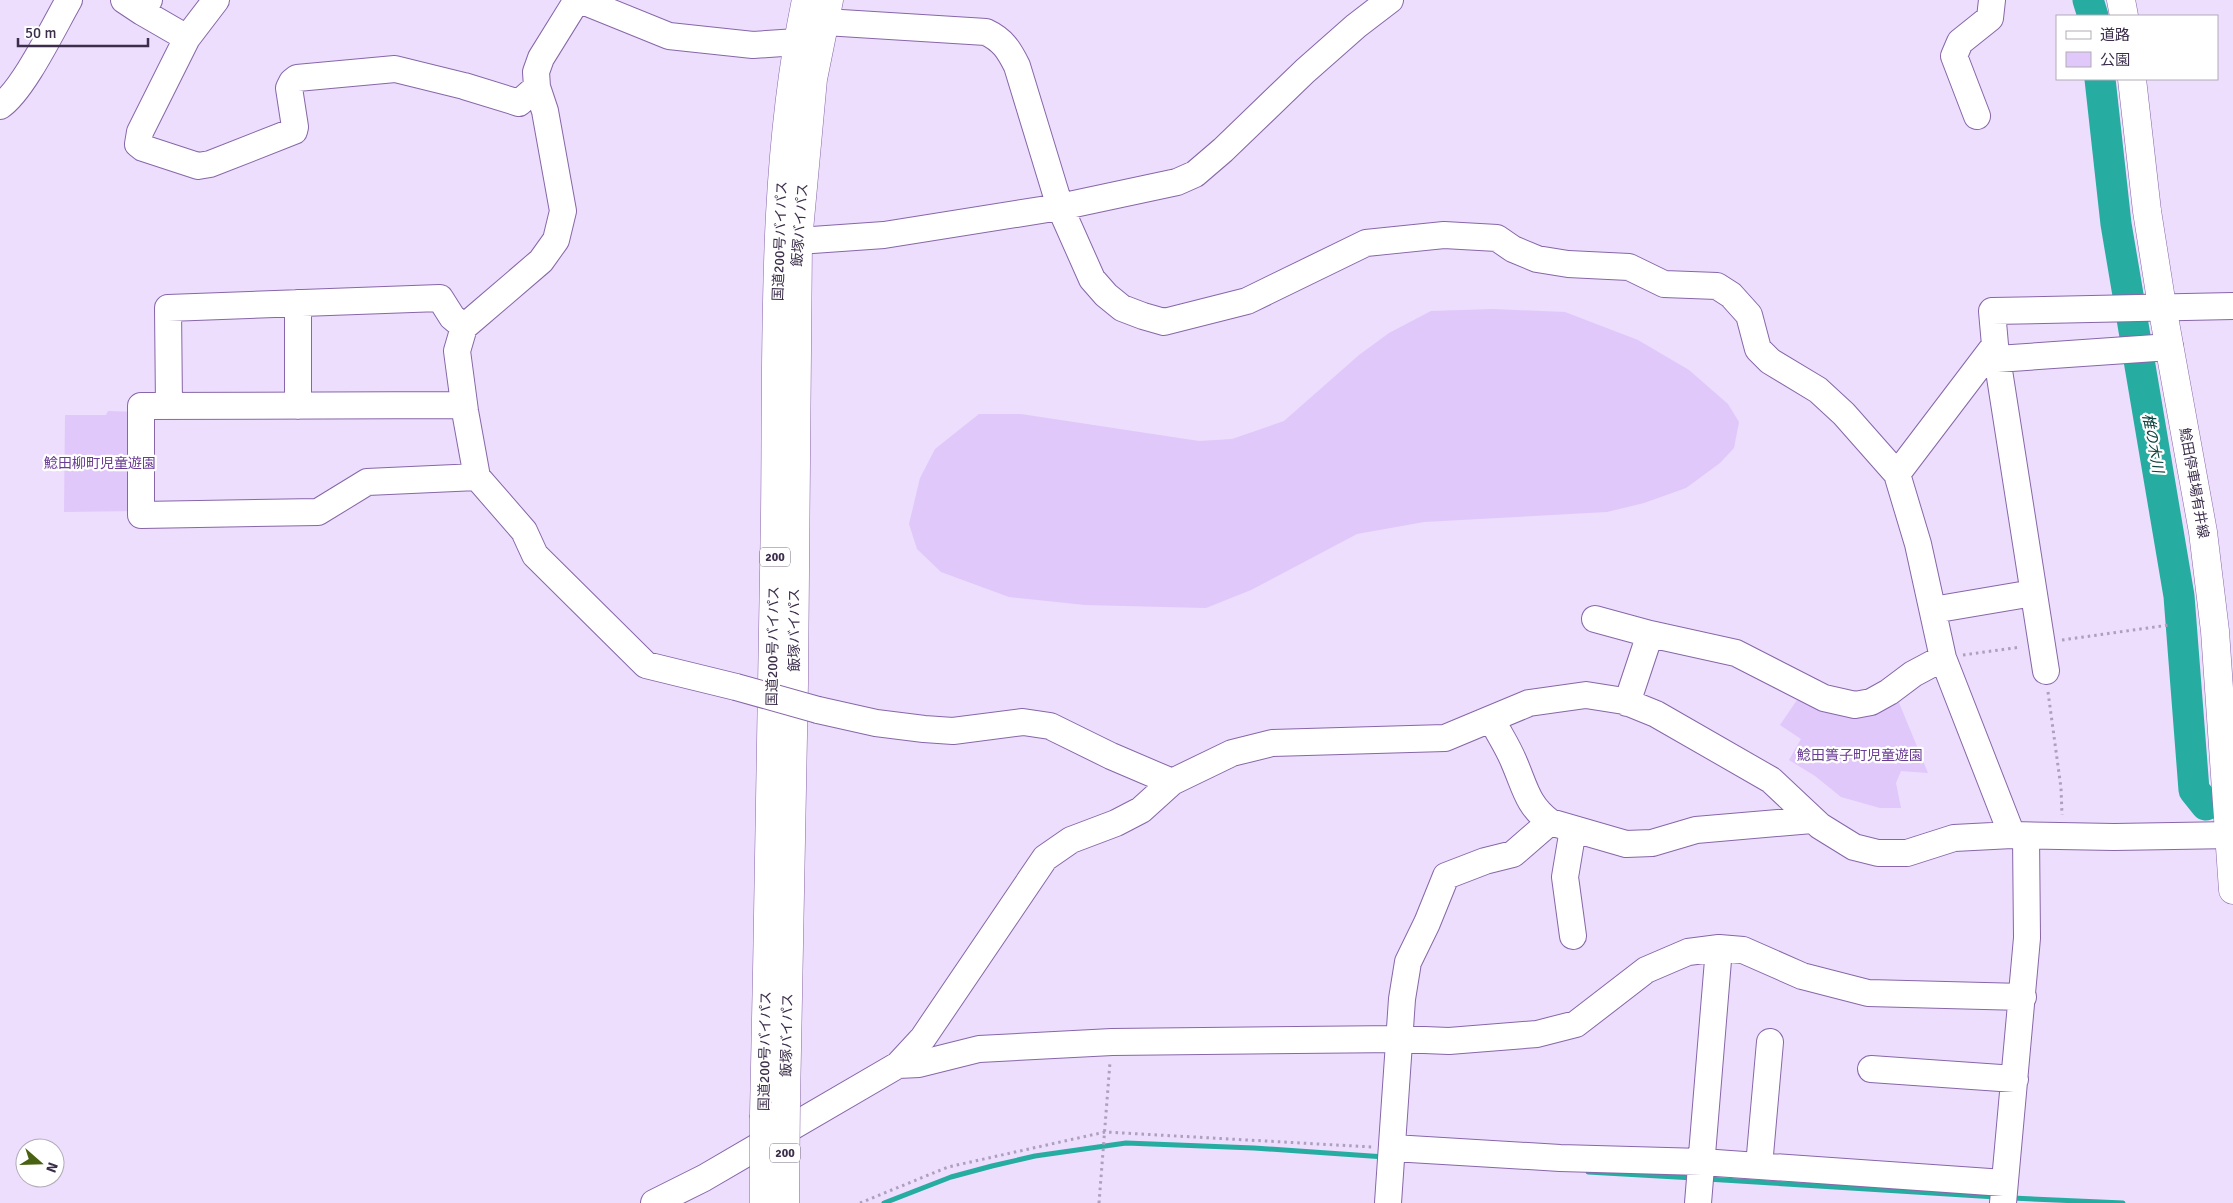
<svg xmlns="http://www.w3.org/2000/svg" width="2233" height="1203" viewBox="0 0 2233 1203" font-family="Signika,'Noto Sans JP',sans-serif">
  <style>
    .green { fill: #e0c8fb }
    .lines { fill: none; stroke-linecap: round; stroke-linejoin: round }
    .stream { stroke: #27aca1; stroke-width: 5 }
    .river { stroke: #27aca1; stroke-width: 31 }
    .minor-casing { stroke: #8766a9; stroke-width: 28 }
    .major-casing { stroke: #8766a9; stroke-width: 29 }
    .highway-casing { stroke: #8766a9; stroke-width: 29 }
    .path { stroke: #ad9fbd; stroke-width: 3; stroke-dasharray: 2.5 4; stroke-linecap: butt }
    .minor { stroke: #fff; stroke-width: 26 }
    .major { stroke: #fff; stroke-width: 28 }
    .highway { stroke: #fff; stroke-width: 28 }
    .minor-bridge-casing { stroke: #8766a9; stroke-width: 28; stroke-linecap: butt }
    .highway-bridge-casing { stroke: #8766a9; stroke-width: 29; stroke-linecap: butt }
    .minor-bridge { stroke: #fff; stroke-width: 26 }
    .highway-bridge { stroke: #fff; stroke-width: 28 }
    .labels { text-anchor: middle; dominant-baseline: central; stroke-width: 4.5; stroke-linejoin: round; paint-order: stroke }
    .shield { fill: #fff; stroke: #766d81; stroke-width: 1 }
    .shield-label { font-size: 12px; font-weight: bold; fill: #3c2e4b }
    .street-label { font-size: 14px; fill: #3c2e4b; stroke: #fff }
    .park-label { font-size: 14px; fill: #693b92; stroke: #fff }
    .water-label { font-size: 15px; font-style: italic; fill: #0c443f; stroke: #fff }
  </style>
  <rect width="100%" height="100%" fill="#ecdefc"/>
  <!-- green -->
  <path class="green" d="M 1493,309 L 1565,312 L 1638,340 L 1689,370 L 1728,404 L 1739,422 L 1734,448 L 1720,463 L 1686,488 L 1644,503 L 1607,512 L 1424,522 L 1357,534 L 1251,590 L 1206,608 L 1085,605 L 1009,597 L 941,572 L 917,549 L 909,524 L 920,478 L 935,449 L 979,414 L 1021,414 L 1199,441 L 1232,439 L 1284,421 L 1359,355 L 1389,333 L 1431,311 Z
    M 108,411 L 136,412 L 136,511 L 64,512 L 65,415 L 106,415 Z
    M 1895,693 L 1928,773 L 1901,771 L 1896,783 L 1901,808 L 1880,808 L 1841,797 L 1815,776 L 1789,760 L 1801,739 L 1780,725 L 1801,694 Z"/>
  <g class="lines">
    <!-- stream -->
    <path class="stream" d="M 1588,1172 L 1694,1178
      M 1707,1179 L 1996,1197
      M 2012,1198 L 2123,1203
      M 884,1203 L 951,1177 L 992,1166 L 1035,1156 L 1126,1143 L 1254,1148 L 1385,1157"/>
    <!-- river -->
    <path class="river" d="M 2088,0 L 2093,16
      M 2100,79 L 2116,224 L 2179,596 L 2194,790 L 2206,805"/>
    <defs>
      <path id="minor" d="M 124,0 L 142,12 L 149,0
        M 216,0 L 187,38 L 140,132 L 138,144 L 143,148 L 198,166 L 210,164 L 294,131 L 295,127 L 289,88 L 292,82 L 297,78 L 395,69 L 464,86 L 519,103 L 537,87
        M 577,0 L 541,58 L 536,72 L 537,87 L 545,111 L 563,211 L 556,240 L 541,261 L 464,327 L 457,351 L 465,411 L 477,477 L 524,531 L 535,555 L 646,665 L 736,687
        M 580,0 L 669,36 L 753,45 L 797,42 L 825,22 L 986,32 C 1003,40 1009,50 1017,66 L 1060,207 L 1092,279 L 1106,295 L 1122,308 L 1143,316 L 1164,322 L 1247,301 L 1366,243 L 1444,235 L 1497,238 L 1513,249 L 1537,259 L 1568,264 L 1629,267 L 1664,284 L 1717,286 L 1731,295 L 1749,315 L 1758,349 L 1770,361 L 1818,390 L 1844,414 L 1897,474 L 1918,544 L 1943,658 L 2012,835
        M 142,12 L 187,38
        M 0,106 C 23,91 54,26 69,0
        M 1977,116 L 1954,56 L 1960,42 L 1990,18 L 1992,0
        M 798,241 L 884,235 L 1060,207 L 1177,182 L 1195,174 L 1223,150 L 1305,71 L 1356,26 L 1390,0
        M 1995,345 L 2046,671
        M 1997,359 L 2170,347
        M 464,405 L 141,406 L 141,515 L 318,512 L 367,482 L 477,477
        M 169,406 L 168,308 L 440,298 L 452,317 L 464,327
        M 298,406 L 298,303
        M 1897,474 L 1995,345 L 1992,311 L 2233,306
        M 1933,610 L 2033,593
        M 1595,619 L 1650,634
        M 1627,703 L 1650,634 L 1736,653 L 1824,698 L 1855,705 L 1871,702 L 1889,692 L 1913,674 L 1943,658
        M 818,710 L 876,723 L 924,729 L 953,731 L 1023,722 L 1050,726 L 1111,756 L 1172,782
        M 1492,720 C 1499,734 1508,747 1514,762 C 1525,787 1527,805 1550,822
        M 1573,829 L 1565,877 L 1573,936
        M 898,1065 L 919,1064 L 979,1049 L 1112,1042 L 1399,1039 L 1449,1041 L 1537,1034 L 1576,1024 L 1646,970 L 1688,952 L 1719,948 L 1743,950 L 1802,976 L 1868,993 L 2023,997
        M 1871,1069 L 2015,1079
        M 1393,1148 L 1560,1158 L 1702,1162 L 2004,1183
        M 1759,1166 L 1770,1042
        M 654,1203 L 704,1178 L 898,1065 L 923,1038 L 1045,858 L 1071,840 L 1116,823 L 1141,810 L 1172,782 L 1232,753 L 1272,743 L 1445,738 L 1529,703 L 1586,695 L 1624,701 L 1656,714 L 1771,780 L 1820,826 L 1854,847 L 1878,853 L 1907,853 L 1954,838 L 2012,835 L 2114,837 L 2233,835
        M 1388,1203 L 1402,999 L 1408,962 L 1427,923 L 1446,876 L 1485,861 L 1513,854 L 1550,822 L 1626,844 L 1652,843 L 1696,830 L 1812,820
        M 1698,1203 L 1719,948
        M 2003,1203 L 2027,938 L 2026,836"/>
      <path id="major" d="M 2121,0 L 2124,16
        M 2132,79 L 2147,211 L 2162,306 L 2203,532 L 2215,631 L 2233,890"/>
      <path id="highway" d="M 786,1102 L 794,683 L 798,241 L 813,79 L 829,0
        M 764,1115 C 768,915 773,715 775,515 C 777,343 771,169 806,0"/>
    </defs>
    <!-- minor casing -->
    <use href="#minor" class="minor-casing"/>
    <!-- major casing -->
    <use href="#major" class="major-casing"/>
    <!-- highway casing -->
    <use href="#highway" class="highway-casing"/>
    <!-- path -->
    <path class="path" d="M 2062,640 L 2169,625
      M 1963,655 L 2021,647
      M 2048,692 L 2061,788 L 2062,815
      M 860,1203 L 948,1167 L 1105,1132 L 1372,1147
      M 1099,1203 L 1110,1062"/>
    <!-- minor -->
    <use href="#minor" class="minor"/>
    <!-- major -->
    <use href="#major" class="major"/>
    <!-- highway -->
    <use href="#highway" class="highway"/>
    <defs>
      <path id="minor-bridge" d="M 736,687 L 818,710"/>
      <path id="highway-bridge" d="M 764,1203 L 764,1115
        M 785,1203 L 786,1102"/>
    </defs>
    <!-- minor-bridge casing -->
    <use href="#minor-bridge" class="minor-bridge-casing"/>
    <!-- highway-bridge casing -->
    <use href="#highway-bridge" class="highway-bridge-casing"/>
    <!-- minor-bridge -->
    <use href="#minor-bridge" class="minor-bridge"/>
    <!-- highway-bridge -->
    <use href="#highway-bridge" class="highway-bridge"/>
  </g>
  <g class="labels">
    <!-- shield labels -->
    <g class="shield">
      <rect x="760" y="547.5" width="30" height="19" rx="4"/>
      <rect x="770" y="1143.5" width="30" height="19" rx="4"/>
    </g>
    <g class="shield-label">
      <text x="775" y="557">200</text>
      <text x="785" y="1153">200</text>
    </g>
    <!-- street labels -->
    <g class="street-label">
      <text transform="translate(800 225) rotate(-86)">飯塚バイパス</text>
      <text transform="translate(780 241) rotate(-88)">国道200号バイパス</text>
      <text transform="translate(2194 483) rotate(80)">鯰田停車場有井線</text>
      <text transform="translate(794 630) rotate(-90)">飯塚バイパス</text>
      <text transform="translate(773 646) rotate(-89)">国道200号バイパス</text>
      <text transform="translate(787 1035) rotate(-89)">飯塚バイパス</text>
      <text transform="translate(765 1051) rotate(-89)">国道200号バイパス</text>
    </g>
    <!-- park labels -->
    <g class="park-label">
      <text x="100" y="463">鯰田柳町児童遊園</text>
      <text x="1860" y="755">鯰田簀子町児童遊園</text>
    </g>
    <!-- water labels -->
    <g class="water-label">
      <text transform="translate(2153 443) rotate(80)">椎の木川</text>
    </g>
  </g>
  <!-- legend -->
  <rect x="2056" y="15" width="162" height="65" fill="#ffffff" stroke="#b1abb7"/>
  <rect x="2066" y="31" width="25" height="8" fill="#ffffff" stroke="#b1abb7"/>
  <text x="2100" y="40" font-size="15" fill="#3c2e4b">道路</text>
  <rect x="2066" y="52" width="25" height="15" fill="#e0c8fb" stroke="#b1abb7"/>
  <text x="2100" y="65" font-size="15" fill="#3c2e4b">公園</text>
  <!-- north arrow -->
  <g transform="translate(40 1163) rotate(110)"><circle r="24" fill="#ffffff" stroke="#b1abb7"/>
  <path d="M0-4L9 19L0 12L-9 19Z" fill="#496211"/>
  <text y="-8" font-size="14" font-weight="bold" text-anchor="middle" fill="#3c2e4b">N</text>
  </g>
  <!-- scale -->
  <path d="M18 38v8h130v-8" fill="none" stroke="#3c2e4b" stroke-width="2.5"/>
  <text x="25" y="38" font-size="15" fill="#3c2e4b" stroke="#ffffff" stroke-width="4" paint-order="stroke">50 m</text>
</svg>
